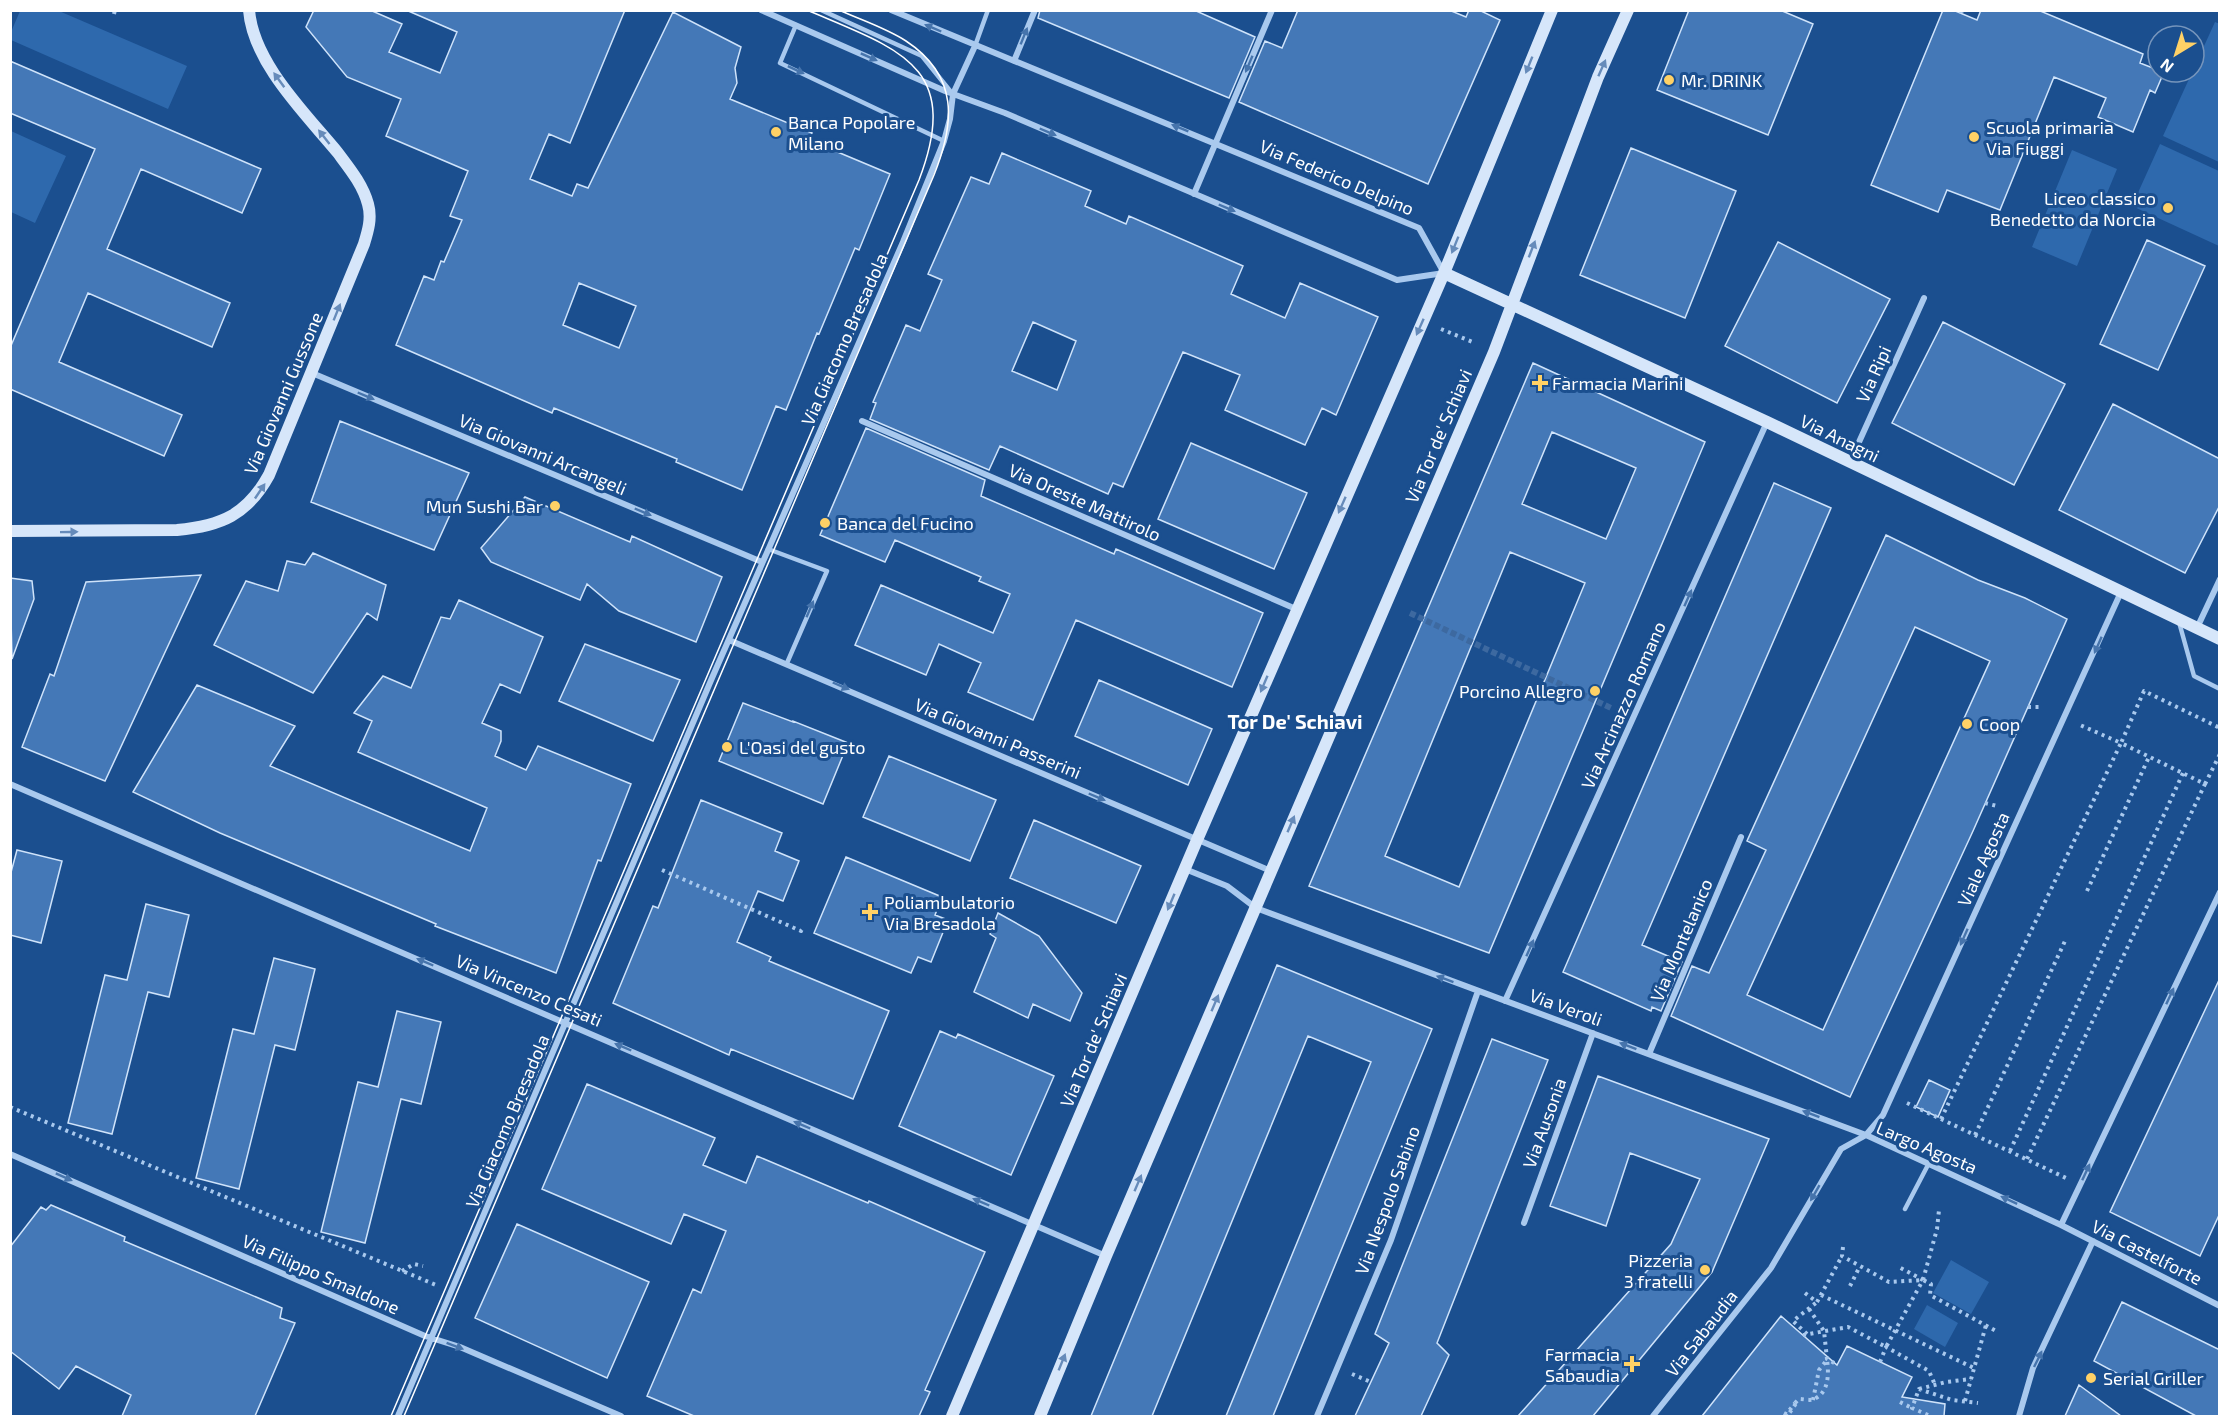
<svg xmlns="http://www.w3.org/2000/svg" width="2230" height="1427" viewBox="0 0 2230 1427" font-family="'Exo 2',sans-serif">
  <style>
    .green { fill: #2e69ad }
    .building { fill: #4478b7; stroke: #cfe3fa; stroke-width: 1.5; fill-rule: evenodd }
    .lines { fill: none; stroke-linecap: round; stroke-linejoin: round }
    .street-tunnel { stroke: #3d69a0; stroke-width: 6; stroke-dasharray: 6 3; stroke-linecap: butt }
    .path { stroke: #a9c9ee; stroke-width: 4; stroke-dasharray: 3 4.5; stroke-linecap: butt }
    .lane { stroke: #a9c9ee; stroke-width: 4.5 }
    .street { stroke: #a9c9ee; stroke-width: 6 }
    .secondary { stroke: #d6e6fa; stroke-width: 12 }
    .tram { stroke: #fff; stroke-width: 1.5 }
    .path-bridge { stroke: #a9c9ee; stroke-width: 4; stroke-dasharray: 3 4.5; stroke-linecap: butt }
    .oneway { fill: #4674ac }
    .oneway2 { fill: #668bba }
    .poi-dot { fill: #ffd166; stroke: #1b4f8f; stroke-width: 2 }
    .labels { text-anchor: middle; dominant-baseline: central; stroke-width: 6; stroke-linejoin: round; paint-order: stroke }
    .poi-label { font-size: 18px; fill: #fff; stroke: #1b4f8f; text-anchor: start }
    .street-label { font-size: 18px; fill: #fff; stroke: #1b4f8f }
    .neighbourhood-label { font-size: 20px; font-weight: bold; fill: #fff; stroke: #1b4f8f }
  </style>
  <rect width="100%" height="100%" fill="#1b4f8f"/>
  <!-- green -->
  <path class="green" d="M 20,11 L 59,11 L 187,66 L 168,109 L 11,40 L 11,32 Z
    M 2215,22 L 2220,24 L 2219,162 L 2163,136 Z
    M 11,131 L 66,156 L 35,223 L 11,212 Z
    M 2160,144 L 2219,171 L 2219,246 L 2132,206 Z
    M 2072,150 L 2117,169 L 2077,266 L 2032,247 Z
    M 1951,1260 L 1989,1282 L 1971,1314 L 1933,1293 Z
    M 1927,1305 L 1958,1323 L 1945,1347 L 1914,1329 Z"/>
  <!-- building -->
  <path class="building" d="M 314,10 L 370,10 L 402,24 L 389,52 L 440,73 L 457,32 L 406,10 L 625,10 L 570,143 L 549,134 L 530,179 L 572,196 L 577,184 L 588,188 L 673,12 L 741,47 L 735,68 L 737,83 L 730,99 L 812,133 L 809,140 L 890,174 L 859,250 L 855,248 L 819,334 L 817,333 L 786,410 L 776,406 L 742,490 L 676,462 L 677,459 L 554,408 L 552,413 L 396,345 L 424,276 L 434,280 L 441,261 L 444,262 L 462,220 L 450,216 L 468,171 L 386,136 L 401,99 L 347,77 L 306,27 ZM 579,283 L 636,306 L 619,348 L 563,325 Z
    M 1040,10 L 1194,10 L 1255,37 L 1229,98 L 1038,18 Z
    M 1298,10 L 1449,10 L 1466,17 L 1469,10 L 1479,10 L 1500,20 L 1428,184 L 1239,102 L 1265,41 L 1282,48 Z
    M 1689,10 L 1780,10 L 1813,24 L 1768,135 L 1657,90 Z
    M 1943,10 L 1953,10 L 1977,20 L 1981,10 L 2038,10 L 2143,54 L 2140,63 L 2158,70 L 2158,72 L 2164,72 L 2155,93 L 2150,90 L 2133,132 L 2098,117 L 2106,98 L 2054,77 L 2000,210 L 1947,190 L 1938,212 L 1871,185 Z
    M 10,61 L 261,169 L 242,213 L 141,169 L 107,249 L 230,303 L 212,347 L 88,293 L 59,362 L 182,415 L 164,456 L 10,389 L 10,348 L 95,149 L 10,113 Z
    M 1631,148 L 1736,191 L 1685,318 L 1580,275 Z
    M 1002,153 L 1091,191 L 1085,206 L 1126,224 L 1129,216 L 1243,266 L 1231,294 L 1285,318 L 1300,283 L 1378,317 L 1336,415 L 1322,408 L 1305,445 L 1225,410 L 1240,375 L 1183,352 L 1123,487 L 1113,483 L 1108,494 L 1000,446 L 989,470 L 870,419 L 876,403 L 873,402 L 906,325 L 920,331 L 942,280 L 928,274 L 971,177 L 989,184 ZM 1033,322 L 1076,341 L 1057,390 L 1012,371 Z
    M 2147,240 L 2205,266 L 2158,370 L 2100,344 Z
    M 1778,242 L 1890,299 L 1837,403 L 1725,346 Z
    M 1943,322 L 2065,384 L 2014,485 L 1892,423 Z
    M 1533,363 L 1705,442 L 1489,953 L 1309,886 ZM 1552,432 L 1636,468 L 1606,539 L 1522,504 ZM 1510,552 L 1585,583 L 1459,887 L 1385,856 Z
    M 2113,404 L 2220,459 L 2220,505 L 2185,573 L 2059,510 Z
    M 340,421 L 469,473 L 434,550 L 311,502 Z
    M 866,428 L 985,480 L 981,496 L 1114,554 L 1116,549 L 1263,613 L 1232,687 L 1076,620 L 1033,720 L 968,692 L 981,663 L 939,644 L 926,675 L 855,645 L 881,585 L 993,633 L 1010,594 L 979,581 L 981,577 L 895,540 L 885,562 L 820,535 Z
    M 1191,443 L 1307,493 L 1274,569 L 1158,519 Z
    M 1774,483 L 1831,508 L 1642,945 L 1682,962 L 1661,1011 L 1652,1007 L 1651,1011 L 1563,972 Z
    M 525,497 L 630,542 L 632,536 L 722,577 L 696,642 L 619,611 L 587,584 L 580,600 L 491,562 L 481,548 Z
    M 1886,535 L 1978,580 L 2025,598 L 2067,619 L 1973,831 L 1850,1097 L 1671,1016 L 1692,966 L 1709,973 L 1766,850 L 1747,841 ZM 1915,627 L 1990,661 L 1823,1030 L 1747,995 Z
    M 313,553 L 386,585 L 377,620 L 367,613 L 313,693 L 214,645 L 246,581 L 278,591 L 287,561 L 305,565 Z
    M 201,575 L 105,781 L 22,747 L 50,674 L 54,676 L 86,582 Z
    M 10,578 L 32,581 L 34,599 L 12,659 Z
    M 459,600 L 543,637 L 520,693 L 500,684 L 482,723 L 501,731 L 501,741 L 495,756 L 526,770 L 538,746 L 631,784 L 601,861 L 598,860 L 556,973 L 435,926 L 436,924 L 220,833 L 133,792 L 197,685 L 295,726 L 270,766 L 470,851 L 487,808 L 358,752 L 372,721 L 354,713 L 383,676 L 411,688 L 441,617 L 450,619 Z
    M 585,644 L 680,680 L 653,741 L 559,701 Z
    M 1099,680 L 1212,729 L 1188,785 L 1075,736 Z
    M 743,703 L 793,722 L 793,721 L 848,743 L 823,804 L 719,761 Z
    M 889,756 L 996,800 L 970,861 L 863,817 Z
    M 701,800 L 782,833 L 775,851 L 799,861 L 783,901 L 758,891 L 737,942 L 771,957 L 769,961 L 889,1011 L 853,1099 L 731,1049 L 729,1055 L 613,1003 L 653,906 L 658,908 Z
    M 1034,820 L 1141,866 L 1116,923 L 1010,878 Z
    M 17,850 L 62,861 L 41,943 L 10,935 L 10,876 Z
    M 846,857 L 942,897 L 935,915 L 948,920 L 931,962 L 918,957 L 911,973 L 814,933 Z
    M 146,904 L 189,915 L 169,997 L 148,992 L 112,1134 L 68,1123 L 105,975 L 127,980 Z
    M 998,913 L 1039,936 L 1082,993 L 1070,1021 L 1033,1004 L 1028,1018 L 974,992 L 996,938 L 990,934 Z
    M 274,958 L 315,969 L 295,1050 L 275,1045 L 239,1189 L 196,1178 L 233,1029 L 254,1034 Z
    M 1277,965 L 1432,1029 L 1273,1416 L 1226,1416 L 1371,1062 L 1308,1036 L 1152,1416 L 1091,1416 Z
    M 2220,978 L 2220,1213 L 2200,1256 L 2110,1212 Z
    M 397,1011 L 441,1022 L 421,1104 L 401,1099 L 365,1243 L 321,1232 L 358,1082 L 378,1087 Z
    M 940,1031 L 956,1038 L 958,1034 L 1054,1076 L 1011,1175 L 899,1126 Z
    M 1492,1039 L 1548,1060 L 1437,1343 L 1449,1355 L 1421,1416 L 1355,1416 L 1389,1343 L 1375,1334 Z
    M 1598,1076 L 1769,1139 L 1712,1272 L 1593,1416 L 1518,1416 L 1671,1244 L 1700,1179 L 1630,1153 L 1606,1226 L 1550,1206 Z
    M 1929,1080 L 1950,1090 L 1938,1117 L 1916,1107 Z
    M 587,1084 L 715,1138 L 703,1165 L 746,1183 L 757,1156 L 868,1203 L 869,1201 L 985,1252 L 925,1390 L 930,1392 L 919,1416 L 694,1416 L 647,1396 L 693,1289 L 701,1293 L 726,1231 L 684,1214 L 671,1244 L 542,1189 Z
    M 51,1205 L 125,1237 L 124,1241 L 282,1308 L 280,1318 L 295,1323 L 255,1416 L 122,1416 L 131,1395 L 76,1366 L 59,1389 L 10,1351 L 10,1247 L 41,1207 L 46,1210 Z
    M 517,1224 L 649,1282 L 607,1378 L 475,1318 Z
    M 2122,1302 L 2220,1350 L 2220,1416 L 2196,1416 L 2094,1361 Z
    M 1781,1316 L 1837,1365 L 1847,1346 L 1912,1377 L 1902,1397 L 1945,1404 L 1944,1416 L 1702,1416 Z
    M 2079,1385 L 2121,1416 L 2065,1416 Z"/>
  <g class="lines">
    <!-- street-tunnel -->
    <path class="street-tunnel" d="M 1410,613 L 1611,708"/>
    <!-- path -->
    <path class="path" d="M 1961,10 L 1962,14
      M 114,14 L 115,10
      M 1441,329 L 1475,343
      M 2028,707 L 2040,707
      M 2205,784 L 2220,754
      M 1985,803 L 1997,806
      M 662,870 L 801,931 L 802,929
      M 2087,891 L 2149,757
      M 1907,1103 L 2066,1178
      M 10,1107 L 436,1285
      M 1941,1119 L 2121,743 L 2080,725
      M 1975,1135 L 2065,941
      M 2010,1151 L 2183,773
      M 2027,1159 L 2205,784 L 2121,743 L 2144,691 L 2220,728
      M 1843,1247 L 1842,1256 L 1889,1282 L 1923,1280 L 1931,1284 L 1930,1295 L 1996,1331
      M 402,1271 L 414,1264 L 423,1266
      M 1923,1280 L 1937,1229 L 1939,1210
      M 1850,1286 L 1860,1266
      M 1805,1293 L 1817,1302 L 1842,1256
      M 1821,1295 L 1974,1368
      M 1809,1309 L 1824,1331 L 1827,1359 L 1838,1365
      M 1807,1334 L 1793,1321 L 1817,1302
      M 1803,1335 L 1848,1327 L 1886,1347 L 1923,1280 L 1897,1266
      M 1880,1362 L 1886,1347 L 1929,1371 L 1935,1385
      M 1352,1374 L 1371,1382
      M 1919,1389 L 1946,1382 L 1971,1379
      M 1813,1400 L 1819,1370 L 1827,1360
      M 1965,1401 L 1986,1325
      M 1900,1402 L 1912,1408
      M 1795,1403 L 1799,1399 C 1804,1399 1810,1401 1814,1399 C 1829,1393 1829,1373 1827,1360
      M 1784,1413 L 1788,1415 L 1797,1402
      M 1928,1415 L 1912,1408 L 1919,1389 L 1952,1400 L 1978,1403"/>
    <!-- lane -->
    <path class="lane" d="M 821,10 L 922,56 L 951,92
      M 796,25 L 780,63 L 944,141
      M 975,46 L 988,10
      M 768,549 L 827,571 L 787,663
      M 2179,622 L 2194,676 L 2220,689
      M 1905,1209 L 1929,1163"/>
    <!-- street -->
    <path class="street" d="M 761,10 L 945,91 L 1005,113 L 1397,280 L 1444,273 L 1419,228 L 891,10
      M 1014,61 L 1035,10
      M 1194,194 L 1272,10
      M 312,373 L 762,562
      M 862,421 L 1296,609
      M 1850,462 L 1924,298
      M 2197,628 L 2220,579
      M 729,640 L 1271,871
      M 10,784 L 1106,1256
      M 1185,869 L 1227,886 L 1256,908 L 1866,1135 L 2061,1225 L 2220,1306
      M 1505,1001 L 1767,422
      M 1649,1054 L 1741,837
      M 10,1154 L 425,1336 L 460,1347 L 621,1416
      M 1524,1223 L 1593,1033
      M 2061,1225 L 2220,892
      M 398,1416 L 712,678 L 903,242 L 944,141 L 950,119 L 953,94 L 975,46
      M 1317,1416 L 1391,1240 L 1478,991
      M 1653,1416 L 1771,1268 L 1841,1149 L 1866,1135 L 1883,1115 L 2121,592
      M 2019,1416 L 2033,1368 L 2093,1241"/>
    <!-- secondary -->
    <path class="secondary" d="M 1444,273 L 1767,422 L 2220,639
      M 10,531 L 177,530 C 221,526 247,515 269,475 L 364,244 C 368,231 372,218 368,204 C 363,185 350,169 338,153 C 306,114 253,63 249,10
      M 952,1416 L 1197,840 L 1444,273 L 1552,10
      M 1040,1416 L 1106,1256 L 1494,352 L 1598,77 L 1628,10"/>
    <!-- tram -->
    <path class="tram" d="M 391,1416 L 919,180 C 963,65 898,49 807,10
      M 404,1416 L 934,175 C 955,123 959,76 906,41 C 886,28 861,20 839,10"/>
    <!-- path-bridge -->
    <path class="path-bridge" d="M 1785,1416 L 1795,1403"/>
  </g>
  <!-- one-way arrows -->
  <defs><path id="oneway-solid" d="M-6-.8H1V-3.2L6.5 0L1 3.2V.8H-6Z" transform="scale(1.5)"/></defs>
  <g class="oneway">
    <use href="#oneway-solid" transform="translate(933 28) rotate(-157)"/>
    <use href="#oneway-solid" transform="translate(1024 36) rotate(-68)"/>
    <use href="#oneway-solid" transform="translate(869 57) rotate(24)"/>
    <use href="#oneway-solid" transform="translate(1249 64) rotate(113)"/>
    <use href="#oneway-solid" transform="translate(796 70) rotate(25)"/>
    <use href="#oneway-solid" transform="translate(1180 128) rotate(-158)"/>
    <use href="#oneway-solid" transform="translate(1048 132) rotate(23)"/>
    <use href="#oneway-solid" transform="translate(1227 208) rotate(23)"/>
    <use href="#oneway-solid" transform="translate(366 396) rotate(23)"/>
    <use href="#oneway-solid" transform="translate(643 512) rotate(23)"/>
    <use href="#oneway-solid" transform="translate(1688 598) rotate(-66)"/>
    <use href="#oneway-solid" transform="translate(810 609) rotate(-67)"/>
    <use href="#oneway-solid" transform="translate(2098 645) rotate(114)"/>
    <use href="#oneway-solid" transform="translate(841 686) rotate(23)"/>
    <use href="#oneway-solid" transform="translate(1097 797) rotate(23)"/>
    <use href="#oneway-solid" transform="translate(1964 937) rotate(114)"/>
    <use href="#oneway-solid" transform="translate(1530 948) rotate(-66)"/>
    <use href="#oneway-solid" transform="translate(425 962) rotate(-157)"/>
    <use href="#oneway-solid" transform="translate(1445 979) rotate(-160)"/>
    <use href="#oneway-solid" transform="translate(2170 996) rotate(-65)"/>
    <use href="#oneway-solid" transform="translate(1628 1046) rotate(-159)"/>
    <use href="#oneway-solid" transform="translate(623 1047) rotate(-157)"/>
    <use href="#oneway-solid" transform="translate(1811 1114) rotate(-159)"/>
    <use href="#oneway-solid" transform="translate(802 1125) rotate(-157)"/>
    <use href="#oneway-solid" transform="translate(2086 1172) rotate(-65)"/>
    <use href="#oneway-solid" transform="translate(64 1177) rotate(24)"/>
    <use href="#oneway-solid" transform="translate(1815 1193) rotate(120)"/>
    <use href="#oneway-solid" transform="translate(2009 1200) rotate(-155)"/>
    <use href="#oneway-solid" transform="translate(981 1202) rotate(-157)"/>
    <use href="#oneway-solid" transform="translate(455 1346) rotate(21)"/>
    <use href="#oneway-solid" transform="translate(2038 1359) rotate(-64)"/>
  </g>
  <g class="oneway2">
    <use href="#oneway-solid" transform="translate(1529 65) rotate(112)"/>
    <use href="#oneway-solid" transform="translate(1602 68) rotate(-66)"/>
    <use href="#oneway-solid" transform="translate(279 80) rotate(-126)"/>
    <use href="#oneway-solid" transform="translate(324 137) rotate(-128)"/>
    <use href="#oneway-solid" transform="translate(1455 245) rotate(112)"/>
    <use href="#oneway-solid" transform="translate(1532 249) rotate(-69)"/>
    <use href="#oneway-solid" transform="translate(337 312) rotate(-68)"/>
    <use href="#oneway-solid" transform="translate(1420 327) rotate(114)"/>
    <use href="#oneway-solid" transform="translate(260 491) rotate(-56)"/>
    <use href="#oneway-solid" transform="translate(1342 505) rotate(114)"/>
    <use href="#oneway-solid" transform="translate(69 532) rotate(-1)"/>
    <use href="#oneway-solid" transform="translate(1264 684) rotate(113)"/>
    <use href="#oneway-solid" transform="translate(1291 824) rotate(-67)"/>
    <use href="#oneway-solid" transform="translate(1171 902) rotate(113)"/>
    <use href="#oneway-solid" transform="translate(1215 1003) rotate(-67)"/>
    <use href="#oneway-solid" transform="translate(1138 1183) rotate(-67)"/>
    <use href="#oneway-solid" transform="translate(1062 1362) rotate(-68)"/>
  </g>
  <!-- markers -->
  <g class="poi-dot">
    <circle cx="1669" cy="80" r="6"/>
    <circle cx="776" cy="132" r="6"/>
    <circle cx="1974" cy="137" r="6"/>
    <circle cx="2168" cy="208" r="6"/>
    <path d="M1537 374h6v6h6v6h-6v6h-6v-6h-6v-6h6z"/>
    <circle cx="555" cy="506" r="6"/>
    <circle cx="825" cy="523" r="6"/>
    <circle cx="1595" cy="691" r="6"/>
    <circle cx="1967" cy="724" r="6"/>
    <circle cx="727" cy="747" r="6"/>
    <path d="M867 903h6v6h6v6h-6v6h-6v-6h-6v-6h6z"/>
    <circle cx="1705" cy="1270" r="6"/>
    <path d="M1629 1355h6v6h6v6h-6v6h-6v-6h-6v-6h6z"/>
    <circle cx="2091" cy="1378" r="6"/>
  </g>
  <g class="labels">
    <!-- poi labels -->
    <g class="poi-label">
      <text x="1681" y="80">Mr. DRINK</text>
      <text x="788" y="122">Banca Popolare<tspan x="788" dy="21">Milano</tspan></text>
      <text x="1986" y="127">Scuola primaria<tspan x="1986" dy="21">Via Fiuggi</tspan></text>
      <text x="2156" y="198" text-anchor="end">Liceo classico<tspan x="2156" dy="21">Benedetto da Norcia</tspan></text>
      <text x="1552" y="383">Farmacia Marini</text>
      <text x="543" y="506" text-anchor="end">Mun Sushi Bar</text>
      <text x="837" y="523">Banca del Fucino</text>
      <text x="1583" y="691" text-anchor="end">Porcino Allegro</text>
      <text x="1979" y="724">Coop</text>
      <text x="739" y="747">L'Oasi del gusto</text>
      <text x="884" y="902">Poliambulatorio<tspan x="884" dy="21">Via Bresadola</tspan></text>
      <text x="1693" y="1260" text-anchor="end">Pizzeria<tspan x="1693" dy="21">3 fratelli</tspan></text>
      <text x="1620" y="1354" text-anchor="end">Farmacia<tspan x="1620" dy="21">Sabaudia</tspan></text>
      <text x="2103" y="1378">Serial Griller</text>
    </g>
    <!-- street labels -->
    <g class="street-label">
      <text transform="translate(1337 177) rotate(23)">Via Federico Delpino</text>
      <text transform="translate(844 339) rotate(-66)">Via Giacomo Bresadola</text>
      <text transform="translate(1873 374) rotate(-66)">Via Ripi</text>
      <text transform="translate(283 393) rotate(-67)">Via Giovanni Gussone</text>
      <text transform="translate(1438 436) rotate(-67)">Via Tor de' Schiavi</text>
      <text transform="translate(1840 438) rotate(26)">Via Anagni</text>
      <text transform="translate(543 454) rotate(23)">Via Giovanni Arcangeli</text>
      <text transform="translate(1085 502) rotate(24)">Via Oreste Mattirolo</text>
      <text transform="translate(1623 705) rotate(-66)">Via Arcinazzo Romano</text>
      <text transform="translate(998 738) rotate(23)">Via Giovanni Passerini</text>
      <text transform="translate(1983 859) rotate(-66)">Viale Agosta</text>
      <text transform="translate(1681 940) rotate(-67)">Via Montelanico</text>
      <text transform="translate(529 990) rotate(23)">Via Vincenzo Cesati</text>
      <text transform="translate(1566 1007) rotate(20)">Via Veroli</text>
      <text transform="translate(1093 1040) rotate(-67)">Via Tor de' Schiavi</text>
      <text transform="translate(507 1121) rotate(-67)">Via Giacomo Bresadola</text>
      <text transform="translate(1544 1123) rotate(-70)">Via Ausonia</text>
      <text transform="translate(1927 1147) rotate(23)">Largo Agosta</text>
      <text transform="translate(1387 1200) rotate(-70)">Via Nespolo Sabino</text>
      <text transform="translate(2147 1252) rotate(27)">Via Castelforte</text>
      <text transform="translate(321 1274) rotate(24)">Via Filippo Smaldone</text>
      <text transform="translate(1701 1333) rotate(-52)">Via Sabaudia</text>
    </g>
    <!-- neighbourhood labels -->
    <g class="neighbourhood-label">
      <text x="1295" y="721">Tor De' Schiavi</text>
    </g>
  </g>
  <!-- border -->
  <rect width="2230" height="1427" fill="none" stroke="#ffffff" stroke-width="24"/>
  <!-- north arrow -->
  <g transform="translate(2176 54) rotate(218)"><circle r="28" fill="#1b4f8f" stroke="#7695bc" stroke-width="1.5"/>
  <path d="M0-4.5L10 22L0 15L-10 22Z" fill="#ffd166"/>
  <text y="-9" font-size="16" font-weight="bold" text-anchor="middle" fill="#ffffff">N</text>
  </g>
</svg>
